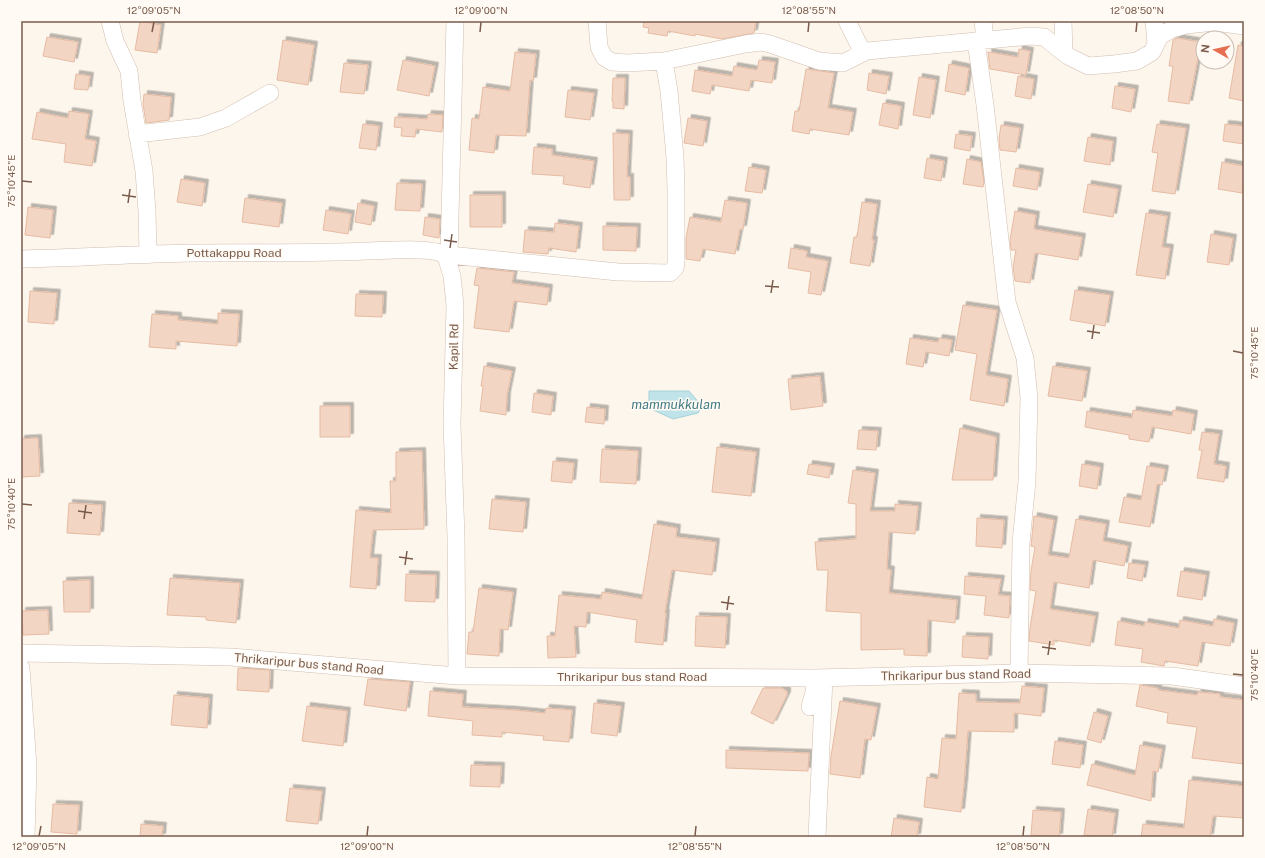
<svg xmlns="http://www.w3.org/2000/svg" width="1265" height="858" viewBox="0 0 1265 858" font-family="'Public Sans',sans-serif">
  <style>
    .water { fill: #bfe3e8; stroke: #a5d3da }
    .building { fill: #f3d5c3; stroke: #e6bba3; filter: url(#shadow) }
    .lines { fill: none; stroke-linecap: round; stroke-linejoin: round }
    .street-casing { stroke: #d1beb0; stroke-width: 18 }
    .street { stroke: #fff; stroke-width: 17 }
    .ticks { fill: none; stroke: #7a5c4d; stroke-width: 1.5 }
    .labels { text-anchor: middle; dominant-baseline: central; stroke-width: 3; stroke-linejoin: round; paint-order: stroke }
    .street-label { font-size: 12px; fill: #7a5c4d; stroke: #fffaf3 }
    .water-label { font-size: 13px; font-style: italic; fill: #437c86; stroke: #fffaf3 }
    .neatline { fill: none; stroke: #7a5c4d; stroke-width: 1.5 }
    .ticks-label { font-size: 10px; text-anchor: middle; fill: #7a5c4d }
  </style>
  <defs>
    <filter id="shadow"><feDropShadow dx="3.5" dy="-3.5" stdDeviation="0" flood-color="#0004"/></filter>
  </defs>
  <rect width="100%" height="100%" fill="#fdf6ec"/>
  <!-- water -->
  <path class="water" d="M 649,391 L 689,391 L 702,406 L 698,413 L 673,419 L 649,408 Z"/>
  <!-- building -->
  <path class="building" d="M 140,21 L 161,25 L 157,53 L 135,50 Z
    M 644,21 L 756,21 L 754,33 L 722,39 L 695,34 L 695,36 L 668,31 L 667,36 L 648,33 L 649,28 L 643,27 Z
    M 47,37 L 78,42 L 74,62 L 43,56 Z
    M 1177,38 L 1201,42 L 1189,104 L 1168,101 L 1173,66 L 1169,66 L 1173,40 Z
    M 283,40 L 314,45 L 308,85 L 277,80 Z
    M 1238,45 L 1244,46 L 1244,101 L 1229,98 Z
    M 1019,49 L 1030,51 L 1026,75 L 990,69 L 988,52 L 1018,57 Z
    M 515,52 L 536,54 L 533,81 L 530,80 L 526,136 L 496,135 L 494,153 L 469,150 L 472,118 L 479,119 L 483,87 L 510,91 Z
    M 403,60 L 435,66 L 429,96 L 397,90 Z
    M 759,60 L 775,62 L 772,83 L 751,80 L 749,91 L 712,85 L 710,94 L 692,91 L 695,70 L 732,76 L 734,66 L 757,70 Z
    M 344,63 L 368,65 L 364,94 L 340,92 Z
    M 949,64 L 969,68 L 965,95 L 945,91 Z
    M 806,69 L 834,73 L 828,108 L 853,112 L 849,135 L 810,129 L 809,134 L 792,131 L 795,111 L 799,111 Z
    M 869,73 L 889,76 L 886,94 L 867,90 Z
    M 76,74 L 90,76 L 88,90 L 74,89 Z
    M 1018,76 L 1034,79 L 1031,99 L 1015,96 Z
    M 919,77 L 936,80 L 930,118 L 913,115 Z
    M 613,78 L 625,78 L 624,109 L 613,108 L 613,101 L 612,101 Z
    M 1115,86 L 1135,89 L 1131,112 L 1112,108 Z
    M 568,90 L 594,93 L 590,120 L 565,117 Z
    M 144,94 L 171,97 L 169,120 L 146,123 L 143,104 Z
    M 883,103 L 901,106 L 898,129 L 879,125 Z
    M 69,111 L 89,114 L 85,139 L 96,141 L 92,166 L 64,162 L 66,144 L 32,139 L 37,112 L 68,118 Z
    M 428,114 L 443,115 L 442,132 L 416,129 L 415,137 L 401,136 L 402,128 L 394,127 L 395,117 L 427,119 Z
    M 688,118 L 707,121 L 703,146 L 684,143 Z
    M 363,124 L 379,126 L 376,150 L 359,148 Z
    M 1157,124 L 1186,128 L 1175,194 L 1152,191 L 1158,153 L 1152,152 Z
    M 1225,124 L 1244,126 L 1244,144 L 1223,141 Z
    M 1001,125 L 1020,128 L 1016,152 L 1000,150 L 999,139 Z
    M 613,133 L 629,134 L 627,177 L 630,177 L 630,200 L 614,200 Z
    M 956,134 L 972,136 L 970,151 L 954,148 Z
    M 1088,137 L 1113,141 L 1110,165 L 1084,161 Z
    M 534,147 L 552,149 L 552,155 L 594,161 L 590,188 L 563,184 L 564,176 L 532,174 Z
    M 927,158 L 944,161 L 941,181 L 924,178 Z
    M 967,159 L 981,162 L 984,182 L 983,187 L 963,184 Z
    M 1222,162 L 1244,166 L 1244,183 L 1242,193 L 1218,189 Z
    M 749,167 L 766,170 L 762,193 L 745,191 Z
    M 1016,168 L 1040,172 L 1037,190 L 1013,186 Z
    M 181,179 L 205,183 L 202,206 L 177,202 Z
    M 397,183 L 422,184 L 420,211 L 395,210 Z
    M 1088,184 L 1118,189 L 1113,217 L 1083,212 Z
    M 470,195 L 502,195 L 502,227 L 470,227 Z
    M 245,198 L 282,203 L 279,227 L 242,222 Z
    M 725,200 L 747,203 L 743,229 L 740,229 L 735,254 L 703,249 L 700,261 L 686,259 L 686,238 L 690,217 L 721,222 Z
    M 862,202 L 877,204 L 872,240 L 874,240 L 870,266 L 850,263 L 854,237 L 857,237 Z
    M 358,203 L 374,206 L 371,225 L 355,222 Z
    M 28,207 L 53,210 L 50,238 L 25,235 Z
    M 326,210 L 351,214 L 348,234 L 323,230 Z
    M 1015,211 L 1036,215 L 1034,229 L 1082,237 L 1078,260 L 1035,253 L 1030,283 L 1015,281 L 1013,267 L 1016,250 L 1011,250 L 1010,240 Z
    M 1146,213 L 1167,216 L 1162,247 L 1170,248 L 1165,279 L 1136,275 Z
    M 425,217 L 440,219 L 439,238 L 423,235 Z
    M 555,223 L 579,226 L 576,252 L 549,248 L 548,254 L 523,252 L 525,230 L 554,232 Z
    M 603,226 L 637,227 L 636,251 L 603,250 Z
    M 1211,234 L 1233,238 L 1229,265 L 1207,262 Z
    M 791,248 L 807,251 L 806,257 L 828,261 L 821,295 L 808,293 L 811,272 L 788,268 Z
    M 477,268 L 514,272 L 512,283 L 549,288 L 547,305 L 514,301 L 509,332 L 474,328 L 479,286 L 474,285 Z
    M 1075,290 L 1110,295 L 1105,326 L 1070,320 Z
    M 30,291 L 57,293 L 54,324 L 28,322 Z
    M 356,294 L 383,295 L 382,317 L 355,316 Z
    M 963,305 L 997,310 L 986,375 L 1008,379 L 1004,406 L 970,400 L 977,354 L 955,350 Z
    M 218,313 L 239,314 L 237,346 L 176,341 L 176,349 L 149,347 L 152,314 L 178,316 L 178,320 L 218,324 Z
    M 910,338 L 938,342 L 939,338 L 952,340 L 949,356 L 926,352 L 923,367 L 906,364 Z
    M 484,366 L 512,371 L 507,395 L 506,415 L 480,411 L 483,386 L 481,386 Z
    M 1053,366 L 1087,371 L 1082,401 L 1048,396 Z
    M 820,376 L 823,406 L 791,410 L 788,379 Z
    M 534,393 L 553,396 L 551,415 L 532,412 Z
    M 320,406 L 350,406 L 350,437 L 320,437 Z
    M 587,407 L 605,409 L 604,424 L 585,422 Z
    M 1133,410 L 1172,416 L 1173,410 L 1194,414 L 1191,434 L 1152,427 L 1149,442 L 1129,439 L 1129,435 L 1085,427 L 1087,411 L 1132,418 Z
    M 960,428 L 996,437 L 993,480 L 952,480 Z
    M 859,430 L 878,431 L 876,450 L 857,449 Z
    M 1202,432 L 1219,434 L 1214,464 L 1226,466 L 1224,482 L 1197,478 L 1202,450 L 1199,450 Z
    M 38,438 L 40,476 L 21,477 L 21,439 Z
    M 717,447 L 756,452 L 751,496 L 712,492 Z
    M 602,449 L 638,451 L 636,484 L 600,482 Z
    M 422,451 L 424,529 L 373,530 L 370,558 L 378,558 L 376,589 L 350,587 L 356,510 L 391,513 L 390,481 L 396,481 L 396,452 Z
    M 553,461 L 574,463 L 572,483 L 551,481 Z
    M 809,464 L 831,467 L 829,478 L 807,474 Z
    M 1082,464 L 1100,467 L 1097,489 L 1079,486 Z
    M 1147,466 L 1165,469 L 1162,485 L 1157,484 L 1150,527 L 1119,522 L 1124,497 L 1141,500 Z
    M 853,470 L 875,473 L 870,511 L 895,511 L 895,504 L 918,506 L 915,534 L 889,532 L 887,569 L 891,570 L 889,593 L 957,600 L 955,623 L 928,620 L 927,656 L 904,655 L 904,649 L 861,650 L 861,613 L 826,611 L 828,570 L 817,570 L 815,542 L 856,539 L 856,504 L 848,503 Z
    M 492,499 L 526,502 L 523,532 L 489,529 Z
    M 69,503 L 102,505 L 100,535 L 67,533 Z
    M 1034,516 L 1054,520 L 1048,555 L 1069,558 L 1076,519 L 1106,524 L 1103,541 L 1128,546 L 1124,566 L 1093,560 L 1089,588 L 1054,582 L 1050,609 L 1095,616 L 1090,646 L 1054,640 L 1054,645 L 1029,641 L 1030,628 L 1036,591 L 1030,590 L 1031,571 L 1035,547 L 1031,546 Z
    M 977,518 L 1004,520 L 1002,548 L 976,546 Z
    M 654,524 L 677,528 L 676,537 L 716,542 L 712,575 L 672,570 L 665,613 L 666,613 L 663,645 L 635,642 L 637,620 L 587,612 L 586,627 L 574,626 L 576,657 L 548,658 L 547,636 L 555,636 L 559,595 L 601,599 L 602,592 L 642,599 Z
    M 1129,563 L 1145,565 L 1142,581 L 1127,578 Z
    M 1181,571 L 1206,575 L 1202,600 L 1177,596 Z
    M 406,574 L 436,575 L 435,602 L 405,601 Z
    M 965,576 L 1001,579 L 998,595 L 1010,596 L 1009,618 L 984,615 L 986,596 L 964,594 Z
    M 170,578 L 240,583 L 236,623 L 206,620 L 206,617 L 167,615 Z
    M 90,580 L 90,612 L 64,612 L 63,581 Z
    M 479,588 L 513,592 L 508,630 L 500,629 L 499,656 L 467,654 L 469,632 L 473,632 Z
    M 48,610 L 49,634 L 23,635 L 22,611 Z
    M 696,616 L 727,617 L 725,648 L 695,646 Z
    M 1214,619 L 1234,623 L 1230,646 L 1202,642 L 1198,666 L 1165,661 L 1164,666 L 1141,662 L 1143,649 L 1115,645 L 1118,621 L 1144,626 L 1145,622 L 1179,628 L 1180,620 L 1213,626 Z
    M 963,636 L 989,637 L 988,659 L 962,657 Z
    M 238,668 L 270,670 L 269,692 L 237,690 Z
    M 368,679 L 410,682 L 406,711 L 364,705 Z
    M 1140,685 L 1158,688 L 1158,690 L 1197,695 L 1198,692 L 1220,694 L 1220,697 L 1244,700 L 1244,764 L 1192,758 L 1197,727 L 1167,723 L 1168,713 L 1136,706 Z
    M 1022,686 L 1044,688 L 1041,716 L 1014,713 L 1014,732 L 968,731 L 964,784 L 961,812 L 924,807 L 927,777 L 938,779 L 942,738 L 956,739 L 959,693 L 976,694 L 976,702 L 1020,703 Z
    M 763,688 L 781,688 L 787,691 L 787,695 L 773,724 L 751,713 Z
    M 430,691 L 463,694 L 462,707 L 515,710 L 545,713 L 546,708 L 572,710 L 569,742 L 543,740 L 544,736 L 502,732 L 502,737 L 472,735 L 473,721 L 428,716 Z
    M 174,695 L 209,698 L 207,728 L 171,725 Z
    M 840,701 L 877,707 L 871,740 L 865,739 L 860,778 L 830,774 L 831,756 Z
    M 594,703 L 621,706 L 617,736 L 591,733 Z
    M 307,706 L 347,711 L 343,746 L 302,741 Z
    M 1094,712 L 1108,716 L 1101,743 L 1087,739 Z
    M 1055,741 L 1083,745 L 1080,768 L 1052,764 Z
    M 1140,745 L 1162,749 L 1158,772 L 1153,771 L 1151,801 L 1087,785 L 1092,764 L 1135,775 Z
    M 726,750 L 809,753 L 808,771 L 726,768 Z
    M 471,765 L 501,766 L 500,787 L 470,786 Z
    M 1189,780 L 1244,786 L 1244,818 L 1213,816 L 1210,837 L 1141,837 L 1143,824 L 1184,828 Z
    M 290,788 L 322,791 L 318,824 L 286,821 Z
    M 53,804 L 79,805 L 77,834 L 51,832 Z
    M 1088,809 L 1115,813 L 1112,837 L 1084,835 Z
    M 1033,810 L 1061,812 L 1059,837 L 1031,835 Z
    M 894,818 L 919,822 L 917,837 L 891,837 Z
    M 141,824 L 163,826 L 162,837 L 140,837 Z"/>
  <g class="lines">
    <defs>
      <path id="street" d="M 110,21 L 115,41 L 129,71 L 132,101 L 144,171 L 147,211 L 148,255
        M 455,21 L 449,255 L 446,256 L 452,276 L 455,305 L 452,424 L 456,537 L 457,676
        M 597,21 L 599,47 L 604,57 L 612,62 L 627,63 L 664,61 L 745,44 L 761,42 L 770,44 L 819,61 L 843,63 L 867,51 L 1031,36 L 1044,37 L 1068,56 L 1088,66 L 1114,64 L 1137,61 L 1152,52 L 1160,36 L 1172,29 L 1186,25 L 1215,22 L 1244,26
        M 847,21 L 863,53
        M 983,21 L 985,40
        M 1063,21 L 1064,53
        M 1154,21 L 1156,44
        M 976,41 L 985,105 L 1007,302 L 1025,358 L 1029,398 L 1027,481 L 1021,543 L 1019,673
        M 137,134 L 200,127 L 226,118 L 270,93
        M 449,255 L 618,272 L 670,273 L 675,268 L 676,263 L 676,191 L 675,157 L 669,91 L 664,61
        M 21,259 C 77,258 134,254 190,253 C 249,252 307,254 366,251 C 382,251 435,246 446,256
        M 21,653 L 231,657 L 457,676 L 815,678 L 1019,673 L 1172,676 L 1244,686
        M 21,668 L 28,766 L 26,837
        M 810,707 L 814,692 L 815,680
        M 817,837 L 824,678"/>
    </defs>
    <!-- street casing -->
    <use href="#street" class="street-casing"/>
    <!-- street -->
    <use href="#street" class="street"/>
  </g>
  <!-- ticks -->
  <path class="ticks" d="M 152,32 L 154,22M 480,32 L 481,22M 808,32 L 809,22M 1136,32 L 1137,22M 22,181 L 32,182M 122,195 L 136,197M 128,203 L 130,189M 444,240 L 457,242M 450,248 L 452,234M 765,286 L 779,287M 771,293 L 773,280M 1087,331 L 1100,333M 1092,339 L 1094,325M 1233,351 L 1243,353M 22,504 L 32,505M 78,511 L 92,513M 84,519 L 86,505M 399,557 L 413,559M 405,565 L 407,551M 721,602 L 734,604M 727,610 L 729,596M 1042,647 L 1056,649M 1048,655 L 1050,641M 1233,674 L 1243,675M 39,836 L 41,826M 367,836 L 368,826M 695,836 L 696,826M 1023,836 L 1024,826"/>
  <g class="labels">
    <!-- street labels -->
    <g class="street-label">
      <text x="234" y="253">Pottakappu Road</text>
      <text transform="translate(454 347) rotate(-89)">Kapil Rd</text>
      <text transform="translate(309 664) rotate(5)">Thrikaripur bus stand Road</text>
      <text transform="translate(956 675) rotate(-1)">Thrikaripur bus stand Road</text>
      <text x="632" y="677">Thrikaripur bus stand Road</text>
    </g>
    <!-- water labels -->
    <g class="water-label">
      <text x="676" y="404">mammukkulam</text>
    </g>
  </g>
  <!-- border -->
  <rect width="1265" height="858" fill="none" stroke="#fffaf3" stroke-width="44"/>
  <!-- north arrow -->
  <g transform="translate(1215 50) rotate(278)"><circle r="19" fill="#fffaf3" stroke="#cabbb1"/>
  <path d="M0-3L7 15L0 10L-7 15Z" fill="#e76f51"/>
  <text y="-6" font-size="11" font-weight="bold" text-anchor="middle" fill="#7a5c4d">N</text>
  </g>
  <rect x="22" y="22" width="1221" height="814" class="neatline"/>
  <g class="ticks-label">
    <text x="154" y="14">12°09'05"N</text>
    <text x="481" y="14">12°09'00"N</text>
    <text x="809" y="14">12°08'55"N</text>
    <text x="1137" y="14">12°08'50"N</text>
    <text transform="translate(11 181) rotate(-90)" y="4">75°10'45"E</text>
    <text transform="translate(1254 353) rotate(-90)" y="4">75°10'45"E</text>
    <text transform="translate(11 504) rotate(-90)" y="4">75°10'40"E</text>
    <text transform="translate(1254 675) rotate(-90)" y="4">75°10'40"E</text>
    <text x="39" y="850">12°09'05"N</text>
    <text x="367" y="850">12°09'00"N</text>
    <text x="695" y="850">12°08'55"N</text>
    <text x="1023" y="850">12°08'50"N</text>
  </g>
</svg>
